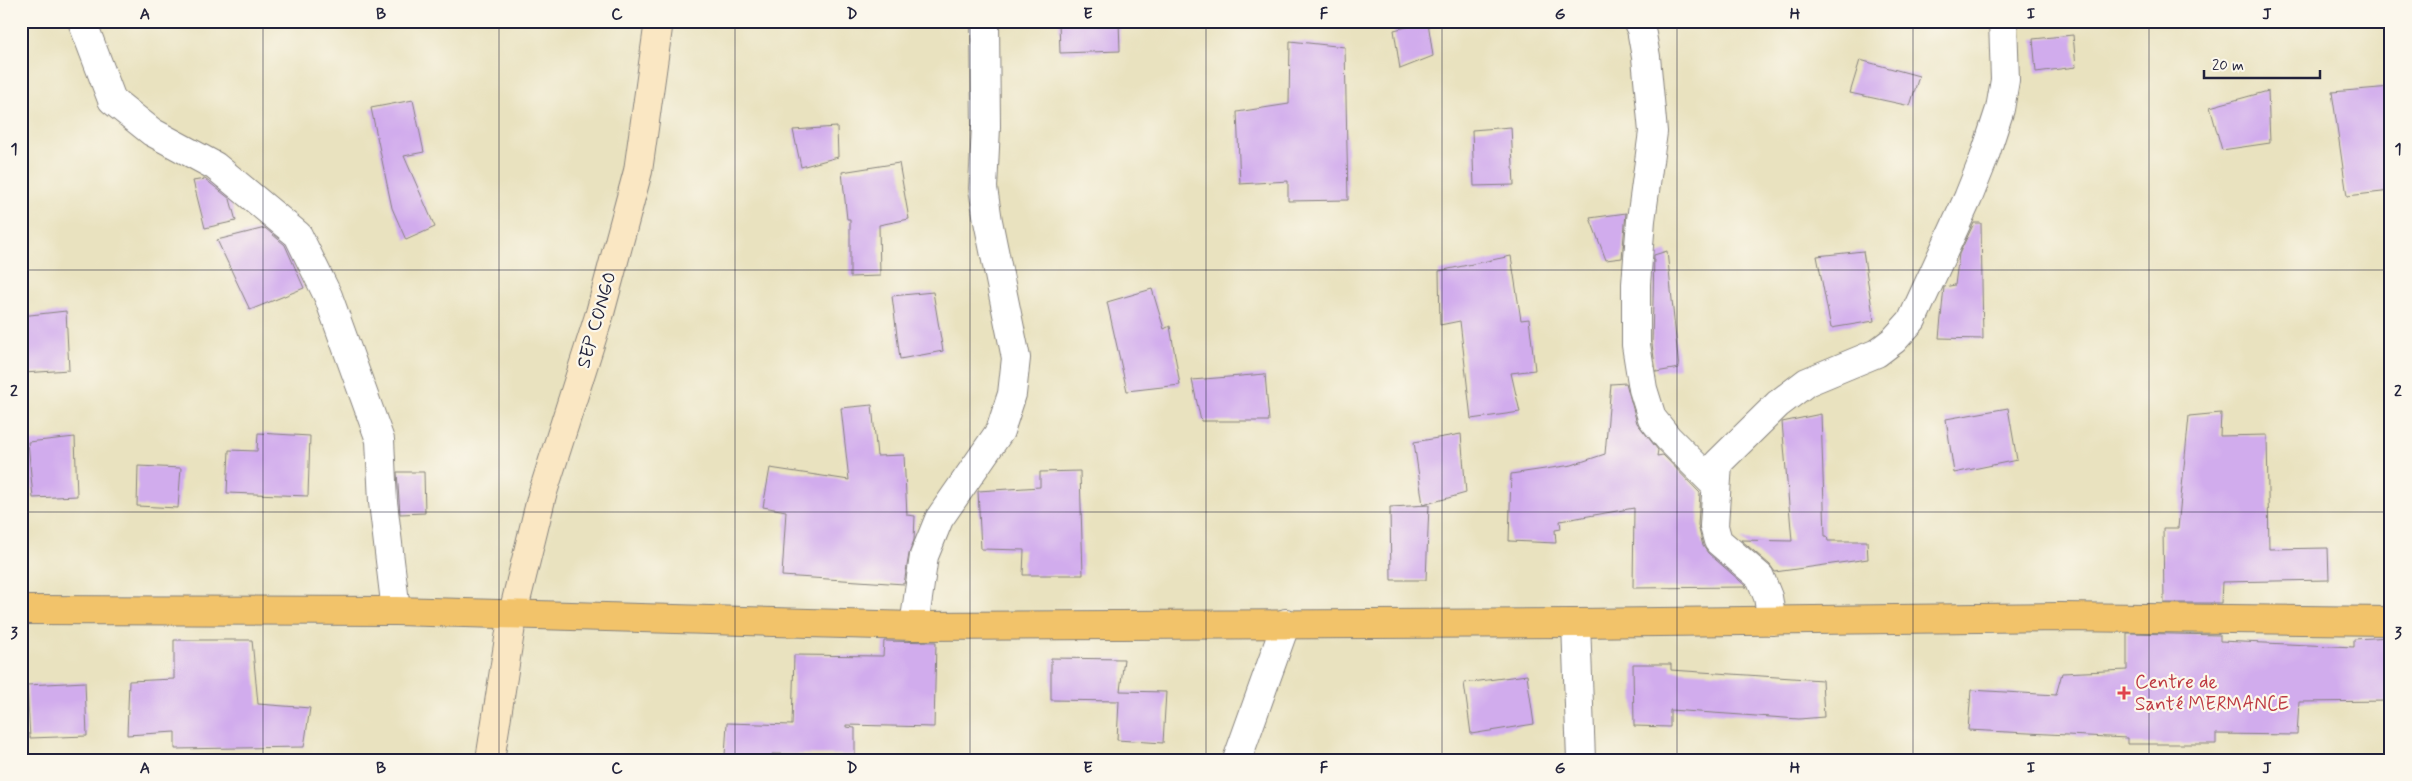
<svg xmlns="http://www.w3.org/2000/svg" width="2412" height="781" viewBox="0 0 2412 781" font-family="Mynerve,sans-serif">
  <style>
    .building { fill: #d1aced }
    .lines { fill: none; stroke-linecap: round; stroke-linejoin: round }
    .street-casing { stroke: #86827d; stroke-width: 30 }
    .secondary-casing { stroke: #86827d; stroke-width: 30 }
    .primary-casing { stroke: #86827d; stroke-width: 30 }
    .street { stroke: #fff; stroke-width: 28 }
    .secondary { stroke: #fae7c3; stroke-width: 28 }
    .primary { stroke: #f2c36a; stroke-width: 28 }
    .grid { fill: none; stroke: #22223b; stroke-width: 1; stroke-opacity: 0.55 }
    .health-dot { fill: #e0444e; stroke: #fbf7ec; stroke-width: 2 }
    .labels { text-anchor: middle; dominant-baseline: central; stroke-width: 4.5; stroke-linejoin: round; paint-order: stroke }
    .street-label { font-size: 19px; fill: #22223b; stroke: #fbf7ec }
    .health-label { font-size: 19px; fill: #be3a42; stroke: #fbf7ec; text-anchor: start }
    .neatline { fill: none; stroke: #22223b; stroke-width: 2 }
    .grid-label { font-size: 16px; text-anchor: middle; font-weight: bold; fill: #22223b }
  </style>
  <rect width="100%" height="100%" fill="#fbf7ec"/>
  <filter id="ink" filterUnits="userSpaceOnUse"><feTurbulence type="fractalNoise" baseFrequency=".02" numOctaves="2"/><feDisplacementMap in="SourceGraphic" scale="10" xChannelSelector="R" yChannelSelector="G"/><feConvolveMatrix kernelMatrix="1 2 1 2 8 2 1 2 1" color-interpolation-filters="sRGB"/></filter>
  <filter id="wash" filterUnits="userSpaceOnUse"><feTurbulence type="fractalNoise" baseFrequency=".0096" numOctaves="4" result="noise"/><feDisplacementMap in="SourceGraphic" scale="20" xChannelSelector="R" yChannelSelector="G"/><feGaussianBlur stdDeviation="1.12" result="paint"/><feColorMatrix in="noise" values="0 0 0 0 0 0 0 0 0 0 0 0 0 0 0 0 0 1.4 0 .05"/><feComposite in="paint" operator="in"/></filter>
  <g filter="url(#wash)">
    <rect width="100%" height="100%" fill="#e9e2bf"/>
    <g id="blocks">
      <!-- building -->
      <path class="building" d="M 1059,21 L 1119,21 L 1120,51 L 1060,53 Z
        M 1428,22 L 1433,56 L 1400,69 L 1394,30 Z
        M 2073,35 L 2076,67 L 2036,72 L 2033,39 Z
        M 1290,41 L 1345,47 L 1348,200 L 1288,201 L 1288,181 L 1240,184 L 1237,112 L 1289,104 Z
        M 1860,60 L 1919,76 L 1910,106 L 1850,93 Z
        M 2391,87 L 2391,191 L 2347,196 L 2332,92 Z
        M 2268,91 L 2270,143 L 2222,150 L 2210,107 Z
        M 413,100 L 424,152 L 404,156 L 435,227 L 406,240 L 392,208 L 371,108 Z
        M 837,127 L 838,157 L 801,167 L 793,130 Z
        M 1511,127 L 1514,185 L 1474,186 L 1472,130 Z
        M 899,163 L 909,219 L 879,225 L 880,276 L 850,277 L 850,219 L 847,219 L 842,172 Z
        M 205,179 L 230,199 L 236,221 L 205,228 L 193,181 Z
        M 1626,213 L 1622,258 L 1606,260 L 1590,218 Z
        M 1974,223 L 1981,223 L 1983,339 L 1939,338 L 1944,287 L 1955,285 L 1959,254 Z
        M 265,228 L 285,245 L 304,288 L 250,310 L 217,240 Z
        M 1667,251 L 1679,368 L 1656,372 L 1652,344 L 1654,255 Z
        M 1863,251 L 1874,321 L 1831,328 L 1817,256 Z
        M 1511,256 L 1521,320 L 1529,319 L 1535,370 L 1511,373 L 1520,412 L 1471,419 L 1460,321 L 1440,325 L 1439,271 Z
        M 1152,289 L 1164,329 L 1170,326 L 1180,385 L 1127,391 L 1107,302 Z
        M 933,292 L 943,351 L 900,359 L 892,296 Z
        M 66,311 L 69,370 L 24,373 L 21,316 Z
        M 1265,374 L 1269,421 L 1201,421 L 1192,380 Z
        M 1626,383 L 1637,423 L 1658,450 L 1657,456 L 1663,455 L 1700,493 L 1698,525 L 1703,546 L 1708,553 L 1747,587 L 1633,588 L 1634,508 L 1560,521 L 1561,529 L 1555,530 L 1556,543 L 1509,541 L 1511,474 L 1572,465 L 1605,454 L 1611,384 Z
        M 872,405 L 877,456 L 904,455 L 907,515 L 915,516 L 914,540 L 909,554 L 904,584 L 782,576 L 786,511 L 763,507 L 770,468 L 849,480 L 841,408 Z
        M 2008,408 L 2017,460 L 1954,473 L 1946,419 Z
        M 2221,413 L 2220,436 L 2267,435 L 2269,549 L 2328,548 L 2329,580 L 2222,582 L 2221,603 L 2164,603 L 2163,528 L 2178,528 L 2189,416 Z
        M 1821,414 L 1825,536 L 1827,536 L 1828,541 L 1867,541 L 1868,559 L 1775,572 L 1770,565 L 1741,540 L 1792,541 L 1782,422 Z
        M 258,433 L 310,436 L 308,496 L 227,493 L 229,450 L 257,451 Z
        M 1461,434 L 1466,493 L 1423,505 L 1414,442 Z
        M 75,437 L 77,496 L 33,498 L 28,442 Z
        M 138,466 L 181,468 L 178,508 L 137,506 Z
        M 1080,471 L 1083,575 L 1023,575 L 1024,550 L 981,549 L 978,491 L 1040,487 L 1040,472 Z
        M 397,472 L 424,472 L 425,513 L 400,514 Z
        M 1429,505 L 1426,580 L 1391,580 L 1390,507 Z
        M 2127,633 L 2220,635 L 2220,641 L 2354,647 L 2354,639 L 2391,637 L 2391,701 L 2299,702 L 2297,735 L 2216,734 L 2216,744 L 2127,744 L 2127,738 L 1968,730 L 1971,690 L 2056,695 L 2062,673 L 2127,670 Z
        M 174,640 L 252,640 L 258,704 L 310,708 L 304,747 L 175,749 L 175,732 L 127,735 L 129,681 L 174,679 Z
        M 884,641 L 936,642 L 934,727 L 846,725 L 846,727 L 855,728 L 855,755 L 772,754 L 772,758 L 725,756 L 727,723 L 792,725 L 794,655 L 883,656 Z
        M 1051,658 L 1124,659 L 1120,691 L 1166,692 L 1163,743 L 1117,740 L 1119,701 L 1051,700 Z
        M 1633,664 L 1671,664 L 1671,670 L 1822,680 L 1824,717 L 1799,719 L 1670,710 L 1670,727 L 1634,726 Z
        M 1527,675 L 1534,724 L 1471,734 L 1464,683 Z
        M 85,682 L 87,736 L 30,738 L 27,685 Z"/>
    </g>
  </g>
  <g filter="url(#ink)">
    <use href="#blocks" fill-opacity="0" stroke="#86827d" stroke-width="1"/>
    <g class="lines">
      <defs>
        <path id="street" d="M 82,21 L 112,100 L 152,132 L 215,166 L 298,235 L 328,296 L 380,440 L 383,502 L 396,611
          M 1637,21 L 1641,29 L 1646,57 L 1653,132 L 1641,220 L 1636,284 L 1636,345 L 1643,389 L 1652,418 L 1668,438 L 1715,485
          M 1772,621 L 1768,597 L 1760,577 L 1718,541 L 1714,526 L 1718,463 L 1778,404 L 1807,382 L 1877,353 L 1894,340 L 1912,320 L 1968,198 L 1984,158 L 2000,109 L 2005,80 L 2003,21
          M 1576,623 L 1581,760
          M 914,626 L 924,556 L 939,519 L 1000,431 L 1012,394 L 1016,358 L 988,221 L 983,188 L 986,127 L 985,21
          M 1237,760 L 1286,623"/>
        <path id="secondary" d="M 490,760 L 513,613 L 542,495 L 600,313 L 638,171 L 659,21"/>
        <path id="primary" d="M 21,610 L 396,611 L 914,626 L 1576,623 L 2059,617 L 2391,621"/>
      </defs>
      <!-- street casing -->
      <use href="#street" class="street-casing"/>
      <!-- secondary casing -->
      <use href="#secondary" class="secondary-casing"/>
      <!-- primary casing -->
      <use href="#primary" class="primary-casing"/>
      <!-- street -->
      <use href="#street" class="street"/>
      <!-- secondary -->
      <use href="#secondary" class="secondary"/>
      <!-- primary -->
      <use href="#primary" class="primary"/>
    </g>
  </g>
  <!-- grid -->
  <path class="grid" d="M 263,21 L 263,760M 499,21 L 499,760M 735,21 L 735,760M 970,21 L 970,760M 1206,21 L 1206,760M 1442,21 L 1442,760M 1677,21 L 1677,760M 1913,21 L 1913,760M 2149,21 L 2149,760M 21,270 L 2391,270M 21,512 L 2391,512"/>
  <!-- markers -->
  <path class="health-dot" d="M2121.5 685.5h5v5h5v5h-5v5h-5v-5h-5v-5h5z"/>
  <g class="labels">
    <!-- street labels -->
    <g class="street-label">
      <text transform="translate(597 320) rotate(-74)">SEP CONGO</text>
    </g>
    <!-- health labels -->
    <g class="health-label">
      <text x="2135" y="682">Centre de<tspan x="2135" dy="22">Santé MERMANCE</tspan></text>
    </g>
  </g>
  <!-- margin -->
  <rect width="2412" height="781" fill="none" stroke="#fbf7ec" stroke-width="55"/>
  <!-- scale -->
  <path d="M2204 70v8h116v-8" fill="none" stroke="#22223b" stroke-width="2.5"/>
  <text x="2212" y="70" font-size="15" fill="#22223b" stroke="#fbf7ec" stroke-width="4" paint-order="stroke">20 m</text>
  <rect x="28" y="28" width="2356" height="726" class="neatline"/>
  <g class="grid-label">
    <text x="145" y="19">A</text>
    <text x="381" y="19">B</text>
    <text x="617" y="19">C</text>
    <text x="852" y="19">D</text>
    <text x="1088" y="19">E</text>
    <text x="1324" y="19">F</text>
    <text x="1560" y="19">G</text>
    <text x="1795" y="19">H</text>
    <text x="2031" y="19">I</text>
    <text x="2267" y="19">J</text>
    <text x="14" y="154">1</text>
    <text x="2398" y="154">1</text>
    <text x="14" y="396">2</text>
    <text x="2398" y="396">2</text>
    <text x="14" y="638">3</text>
    <text x="2398" y="638">3</text>
    <text x="145" y="773">A</text>
    <text x="381" y="773">B</text>
    <text x="617" y="773">C</text>
    <text x="852" y="773">D</text>
    <text x="1088" y="773">E</text>
    <text x="1324" y="773">F</text>
    <text x="1560" y="773">G</text>
    <text x="1795" y="773">H</text>
    <text x="2031" y="773">I</text>
    <text x="2267" y="773">J</text>
  </g>
</svg>
